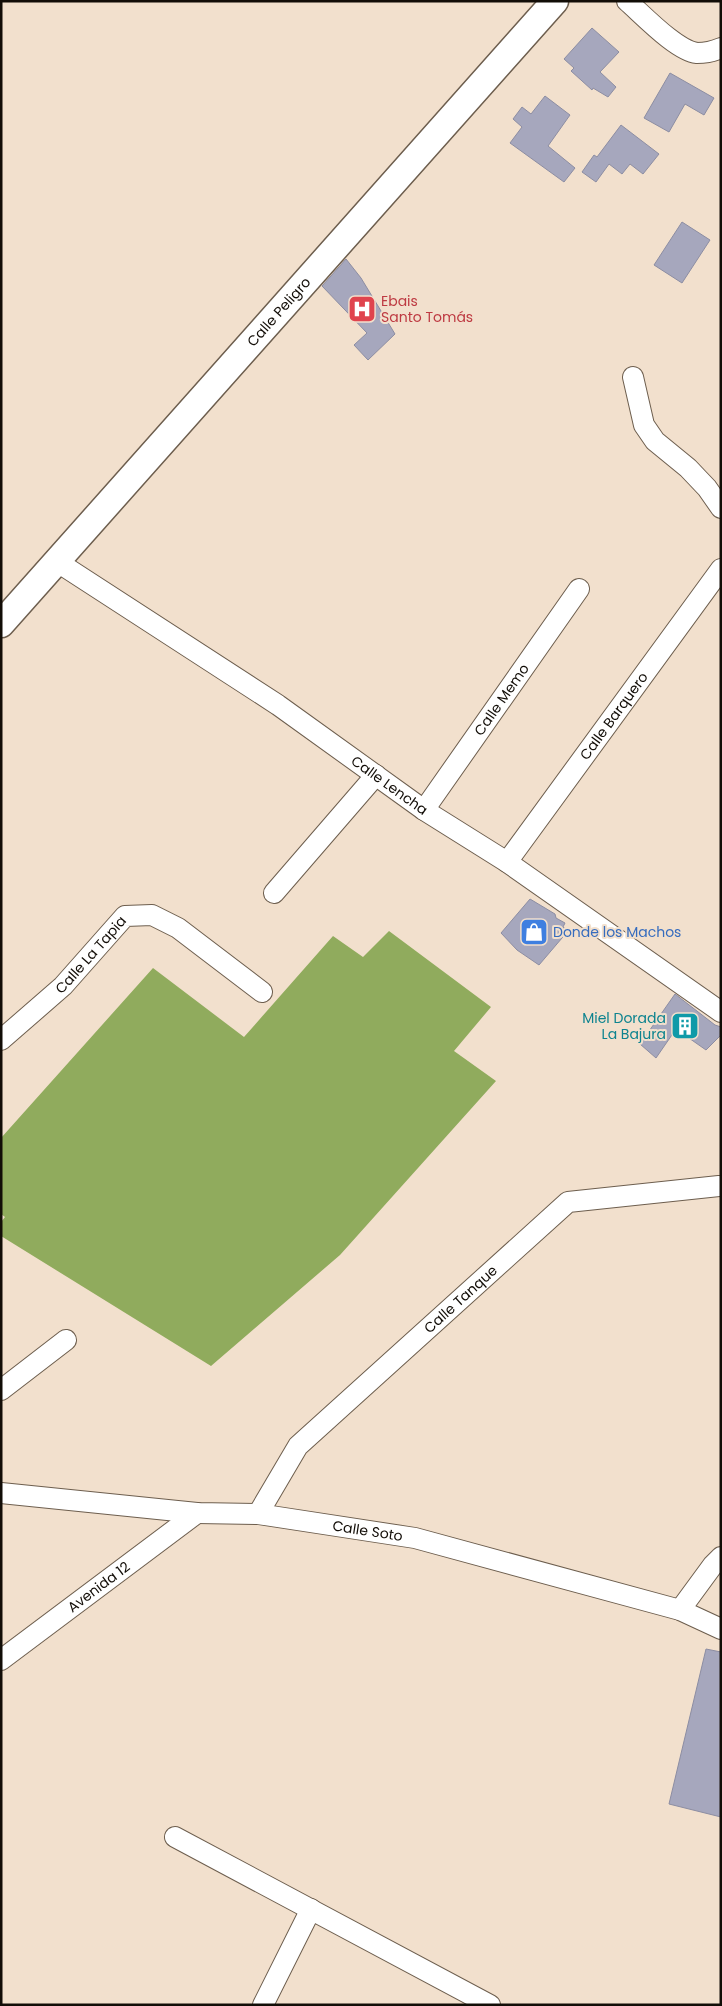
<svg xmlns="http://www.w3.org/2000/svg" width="722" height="2006" viewBox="0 0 722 2006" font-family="Poppins,sans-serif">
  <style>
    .forest { fill: #90ab5d }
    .building { fill: #a6a7bd; stroke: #8c8da2 }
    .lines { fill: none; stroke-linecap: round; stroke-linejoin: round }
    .minor-casing { stroke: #6d5e4e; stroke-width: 22 }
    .major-casing { stroke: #6d5e4e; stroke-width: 29 }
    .minor { stroke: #fff; stroke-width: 20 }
    .major { stroke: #fff; stroke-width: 26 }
    .labels { text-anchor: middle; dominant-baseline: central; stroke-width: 4; stroke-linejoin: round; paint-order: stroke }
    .health-label { font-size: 14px; fill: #be3a42; stroke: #f2e0cd; text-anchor: start }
    .street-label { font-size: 14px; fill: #120d07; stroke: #f2e0cd }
    .shop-label { font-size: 14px; fill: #366cbe; stroke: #f2e0cd; text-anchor: start }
    .culture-label { font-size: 14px; fill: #0d838f; stroke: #f2e0cd; text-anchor: end }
  </style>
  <rect width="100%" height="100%" fill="#f2e0cd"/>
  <!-- forest -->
  <path class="forest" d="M 389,931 L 491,1007 L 454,1051 L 496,1081 L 340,1255 L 211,1366 L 1,1236 L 1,1222 L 5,1217 L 1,1214 L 1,1138 L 153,968 L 244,1037 L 333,936 L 363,957 Z"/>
  <!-- building -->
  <path class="building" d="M 592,28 L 619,52 L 600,72 L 616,87 L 608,97 L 593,88 L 592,90 L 571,71 L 574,68 L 564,59 Z
    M 670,73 L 714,98 L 704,115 L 685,104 L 669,132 L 644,118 Z
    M 545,96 L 570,115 L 548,146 L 575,168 L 564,182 L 510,143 L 522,127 L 513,119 L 522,107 L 531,114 Z
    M 621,125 L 659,154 L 643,174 L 630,164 L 622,174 L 609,164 L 596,182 L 582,172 L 594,155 L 597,157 Z
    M 682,222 L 710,240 L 682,283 L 654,265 Z
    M 346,259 L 361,278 L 395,334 L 368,360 L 354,345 L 367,333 L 322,286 Z
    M 530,899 L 555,914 L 556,918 L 565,923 L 563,927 L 568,931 L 539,965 L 517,950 L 501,933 Z
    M 675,994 L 715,1025 L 721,1027 L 721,1035 L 706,1050 L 676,1029 L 656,1058 L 640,1044 Z
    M 706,1649 L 721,1652 L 721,1817 L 669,1804 Z"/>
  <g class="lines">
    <defs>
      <g id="minor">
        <path d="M 627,1 C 643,15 677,51 697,53 C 705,53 714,51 721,48"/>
        <path d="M 633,377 L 644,425 L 655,441 L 688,468 L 707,488 L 721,508"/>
        <path id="s1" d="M 56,561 L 278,705 L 424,810 L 507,862 L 721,1012"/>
        <path id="s2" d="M 424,810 L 579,589"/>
        <path id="s3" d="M 507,862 L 721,569"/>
        <path d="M 274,893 L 376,775"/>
        <path id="s4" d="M 1,1040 L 63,986 L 125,916 L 152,915 L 178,928 L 262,992"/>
        <path d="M 1,1390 L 66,1340"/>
        <path id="s5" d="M 1,1493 L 197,1513 L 258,1514 L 415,1538 L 680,1610 L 721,1629"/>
        <path id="s6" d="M 258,1514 L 298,1446 L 568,1202 L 719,1186"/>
        <path d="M 680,1610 L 713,1565 L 721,1557"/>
        <path id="s7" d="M 1,1660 L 197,1513"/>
        <path d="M 175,1837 L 490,2005"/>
        <path d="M 263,2005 L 311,1909"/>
      </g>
      <g id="major">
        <path id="s8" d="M 1,624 L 555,1"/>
      </g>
    </defs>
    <!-- minor casing -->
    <use href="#minor" class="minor-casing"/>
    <!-- major casing -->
    <use href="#major" class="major-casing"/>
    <!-- minor -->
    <use href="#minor" class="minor"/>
    <!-- major -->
    <use href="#major" class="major"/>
  </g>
  <!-- icons -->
  <defs>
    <symbol id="hospital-square" viewBox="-11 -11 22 22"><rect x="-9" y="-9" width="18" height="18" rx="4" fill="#e0444e" stroke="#f2e0cd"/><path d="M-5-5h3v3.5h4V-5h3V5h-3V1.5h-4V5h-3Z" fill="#fff"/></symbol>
    <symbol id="shop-square" viewBox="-11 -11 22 22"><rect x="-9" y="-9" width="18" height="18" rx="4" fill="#3f7fe0" stroke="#f2e0cd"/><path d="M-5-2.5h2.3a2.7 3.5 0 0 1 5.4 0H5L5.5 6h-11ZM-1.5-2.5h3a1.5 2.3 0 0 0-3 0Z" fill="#fff"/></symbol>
    <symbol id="building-square" viewBox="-11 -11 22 22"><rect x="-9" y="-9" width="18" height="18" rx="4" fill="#0f9aa8" stroke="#f2e0cd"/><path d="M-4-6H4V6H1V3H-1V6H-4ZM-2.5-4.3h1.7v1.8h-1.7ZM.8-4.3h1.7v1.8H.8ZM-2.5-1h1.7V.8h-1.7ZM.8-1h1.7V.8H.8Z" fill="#fff"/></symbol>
  </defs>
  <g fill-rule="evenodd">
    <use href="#hospital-square" x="346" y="293" width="32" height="32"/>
    <use href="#shop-square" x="518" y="916" width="32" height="32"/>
    <use href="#building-square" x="669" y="1010" width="32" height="32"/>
  </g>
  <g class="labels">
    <!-- health labels -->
    <g class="health-label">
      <text x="381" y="301">Ebais<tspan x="381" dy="16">Santo Tomás</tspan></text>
    </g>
    <!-- street labels -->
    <g class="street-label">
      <text stroke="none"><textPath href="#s8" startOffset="418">Calle Peligro</textPath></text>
      <text stroke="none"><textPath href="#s2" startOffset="135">Calle Memo</textPath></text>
      <text stroke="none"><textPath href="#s3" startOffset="181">Calle Barquero</textPath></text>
      <text stroke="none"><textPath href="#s1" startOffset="402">Calle Lencha</textPath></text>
      <text stroke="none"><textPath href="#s4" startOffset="124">Calle La Tapia</textPath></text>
      <text stroke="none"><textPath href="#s6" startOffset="298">Calle Tanque</textPath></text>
      <text stroke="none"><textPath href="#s5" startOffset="369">Calle Soto</textPath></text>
      <text stroke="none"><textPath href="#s7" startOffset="122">Avenida 12</textPath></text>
    </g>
    <!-- shop labels -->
    <g class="shop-label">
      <text x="553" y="932">Donde los Machos</text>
    </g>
    <!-- culture labels -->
    <g class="culture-label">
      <text x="666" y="1018">Miel Dorada<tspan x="666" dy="16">La Bajura</tspan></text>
    </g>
  </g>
  <!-- border -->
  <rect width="722" height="2006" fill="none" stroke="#120d07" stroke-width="5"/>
</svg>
